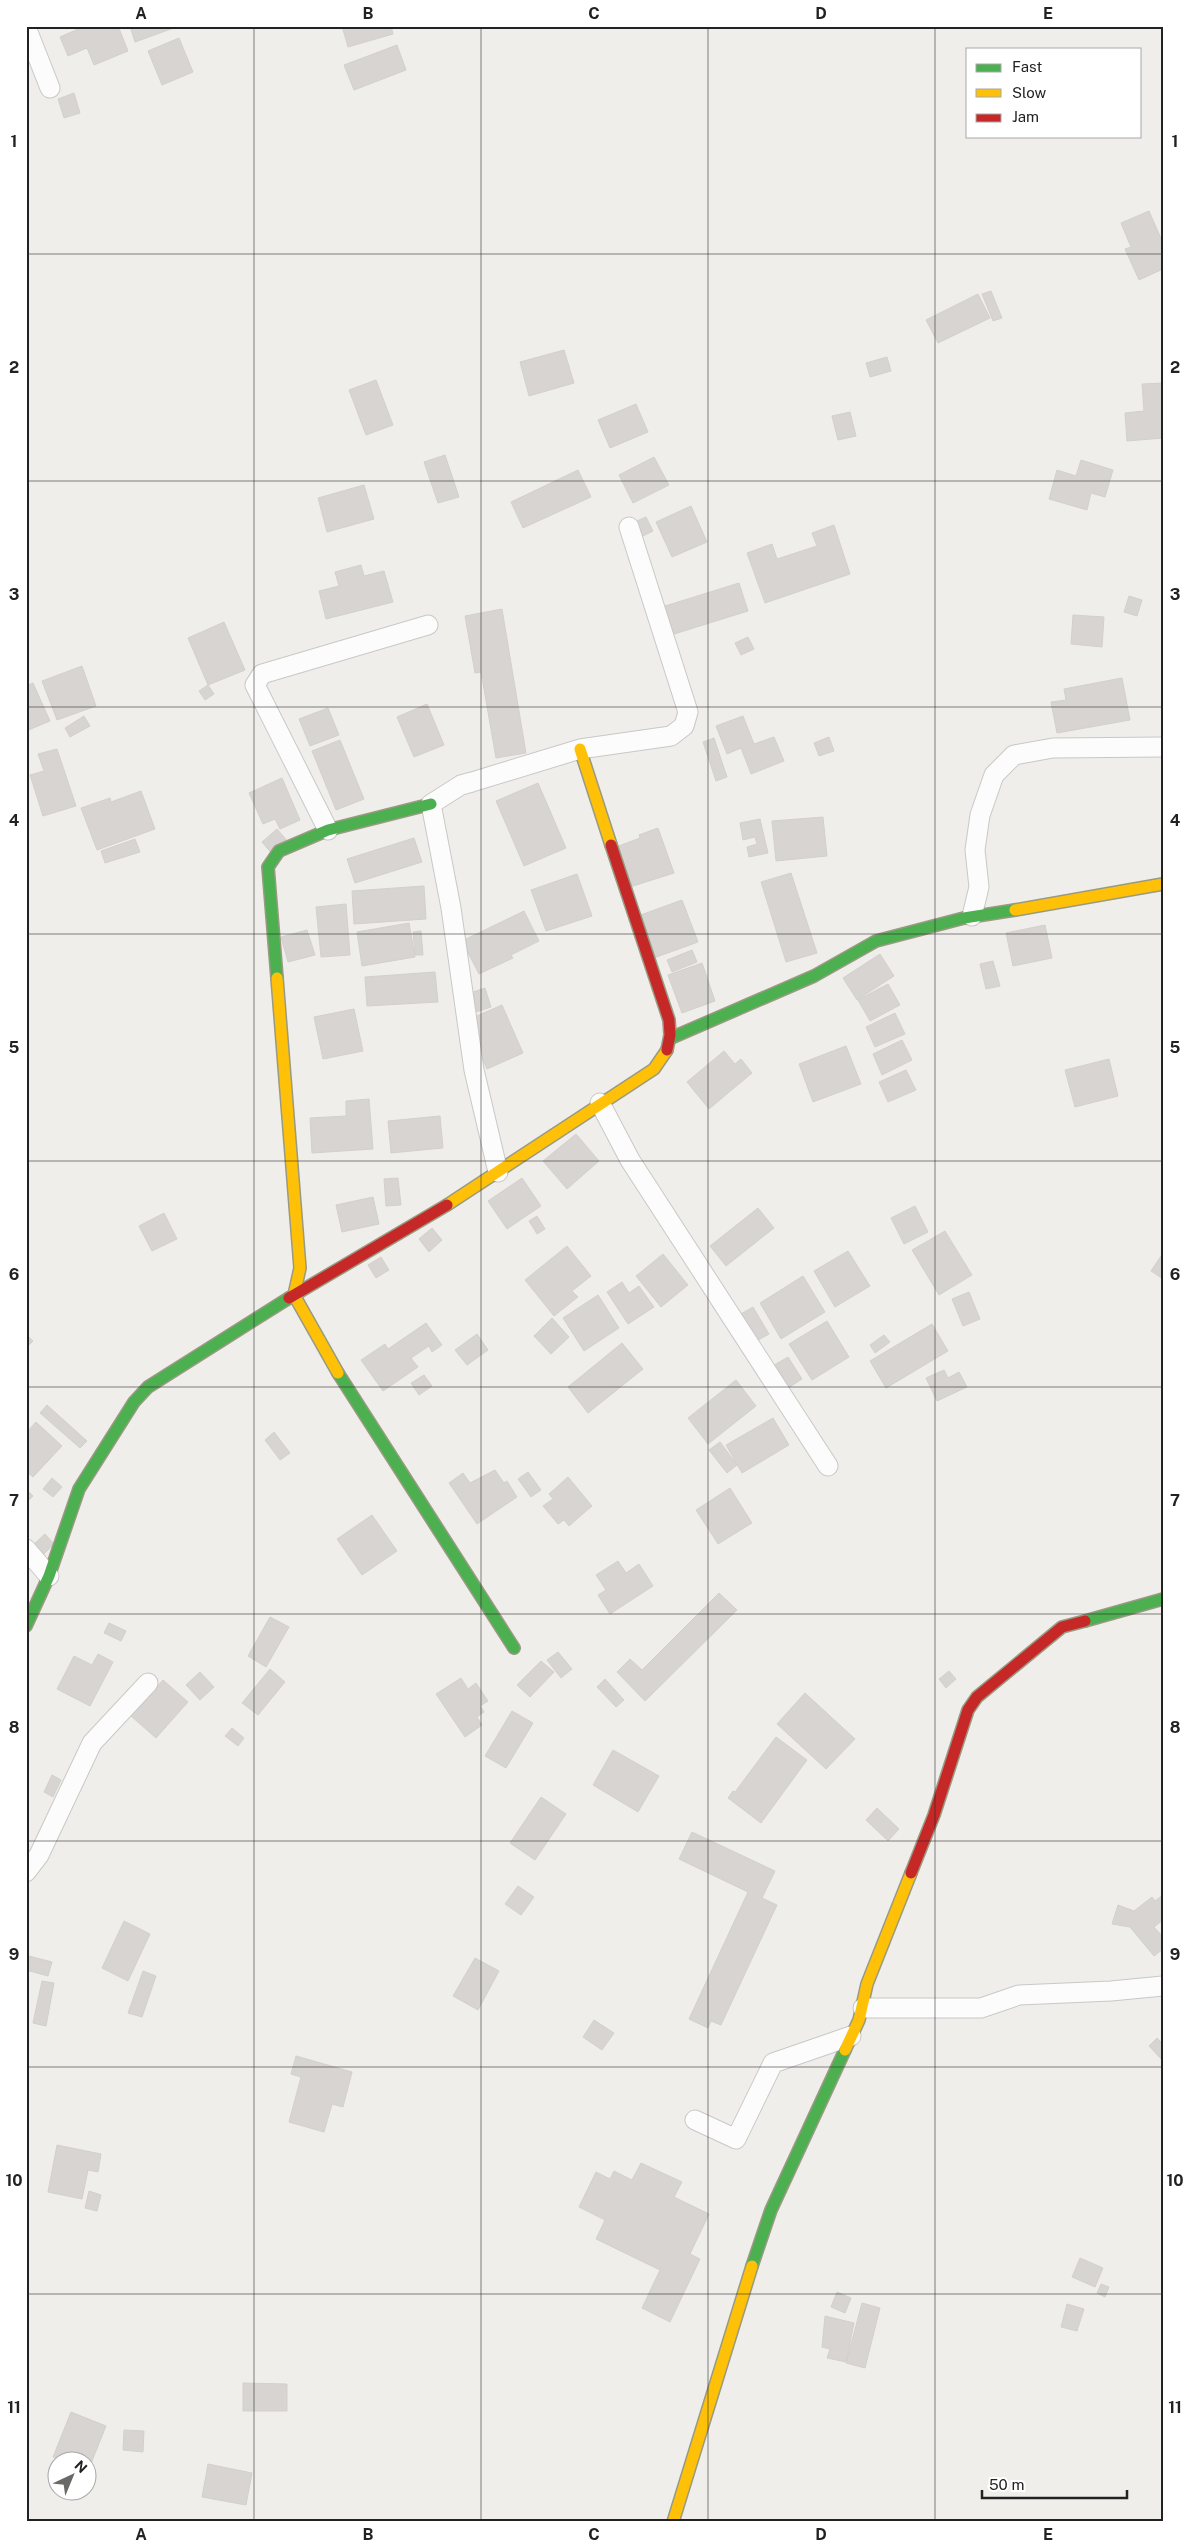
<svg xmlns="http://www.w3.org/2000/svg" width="1189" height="2548" viewBox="0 0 1189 2548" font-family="'Public Sans',sans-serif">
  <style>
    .building { fill: #d7d4d2; stroke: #d3d0cc }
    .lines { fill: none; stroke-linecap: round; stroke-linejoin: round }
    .street-casing { stroke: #c9c8c7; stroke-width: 21 }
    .fast-casing { stroke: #999a82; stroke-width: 14 }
    .slow-casing { stroke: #999a82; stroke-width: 14 }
    .jam-casing { stroke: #999a82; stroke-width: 14 }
    .street { stroke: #fdfcfc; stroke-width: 19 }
    .fast { stroke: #4caf50; stroke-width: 11 }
    .slow { stroke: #ffc107; stroke-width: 11 }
    .jam { stroke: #c62828; stroke-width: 11 }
    .grid { fill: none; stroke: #222; stroke-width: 1; stroke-opacity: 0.55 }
    .neatline { fill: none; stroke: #222; stroke-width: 2 }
    .grid-label { font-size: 16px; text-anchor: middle; font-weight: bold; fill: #222 }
  </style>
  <rect width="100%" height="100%" fill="#f0eeeb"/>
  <!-- building -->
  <path class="building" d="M 85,26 L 118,26 L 128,51 L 94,65 L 87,48 L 68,56 L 60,37 Z
    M 130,26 L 179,26 L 135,42 Z
    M 342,26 L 391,26 L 393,34 L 348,47 Z
    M 179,38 L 193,72 L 162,85 L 148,51 Z
    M 397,45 L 406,70 L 354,90 L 344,65 Z
    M 74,93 L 80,113 L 64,118 L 58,99 Z
    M 1149,211 L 1163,243 L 1163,269 L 1139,280 L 1125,249 L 1131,247 L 1121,223 Z
    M 991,291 L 1002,318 L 993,321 L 982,294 Z
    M 978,294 L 990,318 L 938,343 L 926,320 Z
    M 564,350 L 574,383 L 529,396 L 520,362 Z
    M 887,357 L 891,371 L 870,377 L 866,363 Z
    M 376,380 L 393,425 L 366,435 L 349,390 Z
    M 1163,383 L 1163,438 L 1127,441 L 1125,413 L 1144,411 L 1142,384 Z
    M 636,404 L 648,432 L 610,448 L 598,420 Z
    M 850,412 L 856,436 L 838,440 L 832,416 Z
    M 445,455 L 459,497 L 438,503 L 424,462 Z
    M 654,457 L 669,485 L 633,503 L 619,475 Z
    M 1081,460 L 1113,470 L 1105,497 L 1091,493 L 1087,510 L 1049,499 L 1057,470 L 1076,476 Z
    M 578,470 L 591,497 L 523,528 L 511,502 Z
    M 364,485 L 374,519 L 327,532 L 318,498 Z
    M 691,506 L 707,542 L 672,557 L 656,522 Z
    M 646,517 L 653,531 L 635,540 L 628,525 Z
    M 834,525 L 850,574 L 765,603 L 747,553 L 772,544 L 777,559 L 817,546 L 812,533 Z
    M 361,565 L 364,576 L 384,571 L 393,602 L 326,619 L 319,591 L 339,586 L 335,572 Z
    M 739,583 L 748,611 L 671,635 L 662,607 Z
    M 1129,596 L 1142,600 L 1137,616 L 1124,612 Z
    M 502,609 L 526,753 L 496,758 L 481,672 L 475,673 L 465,616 Z
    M 1073,615 L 1104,617 L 1102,647 L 1071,644 Z
    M 224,622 L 245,670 L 208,685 L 188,638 Z
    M 748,637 L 754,649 L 741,655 L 735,643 Z
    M 82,666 L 96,706 L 57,720 L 42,681 Z
    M 1122,678 L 1130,720 L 1057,733 L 1051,702 L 1066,700 L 1064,689 Z
    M 33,683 L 50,721 L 26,731 L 26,686 Z
    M 208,685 L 214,694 L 205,700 L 199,691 Z
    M 427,704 L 444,745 L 414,757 L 397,717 Z
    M 328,708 L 339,735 L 310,746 L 299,719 Z
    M 84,716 L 90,726 L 70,737 L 65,728 Z
    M 743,716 L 754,744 L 774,737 L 784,761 L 751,774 L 741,748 L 727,754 L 716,726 Z
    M 829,737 L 834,751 L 819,756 L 814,743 Z
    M 714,738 L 727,777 L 716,781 L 703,742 Z
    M 340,740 L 364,799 L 336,810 L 312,751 Z
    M 57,749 L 76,806 L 43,816 L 30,775 L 44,771 L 38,754 Z
    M 282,778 L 300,820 L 280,829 L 275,819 L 263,824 L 249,793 Z
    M 538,783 L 566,848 L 524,866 L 496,801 Z
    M 141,791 L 155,829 L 97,850 L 81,808 L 110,798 L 111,802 Z
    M 823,817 L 827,856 L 776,861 L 772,821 Z
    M 760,819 L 768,853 L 749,857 L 747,847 L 757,844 L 755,837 L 743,840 L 740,823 Z
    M 658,828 L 674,873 L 630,887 L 616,847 L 640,838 L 639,835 Z
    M 277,829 L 289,843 L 274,856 L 262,842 Z
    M 414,838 L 422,862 L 355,883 L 347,859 Z
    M 135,839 L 140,852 L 105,863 L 101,851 Z
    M 791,873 L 817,953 L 786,962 L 761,882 Z
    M 577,874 L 592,916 L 546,931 L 531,890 Z
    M 424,886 L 426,919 L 354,924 L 352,891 Z
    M 682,900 L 698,942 L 654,958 L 638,916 Z
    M 346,904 L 350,955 L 321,957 L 316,907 Z
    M 524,911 L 539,941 L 511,955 L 513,958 L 479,974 L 462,941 Z
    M 409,923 L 415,957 L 362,966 L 357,932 Z
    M 1045,925 L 1052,958 L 1013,966 L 1006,933 Z
    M 307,930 L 315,955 L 288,962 L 281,937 Z
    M 421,931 L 423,955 L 415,955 L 413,932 Z
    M 692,950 L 697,962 L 672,972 L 667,960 Z
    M 880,954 L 894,976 L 857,1000 L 843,978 Z
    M 993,961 L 1000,986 L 986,989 L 980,964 Z
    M 702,963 L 715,1001 L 682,1013 L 668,975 Z
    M 435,972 L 438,1002 L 367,1006 L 365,977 Z
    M 888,984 L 900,1005 L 870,1021 L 858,1000 Z
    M 485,988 L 491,1007 L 470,1014 L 464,995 Z
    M 502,1005 L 523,1053 L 487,1069 L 475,1042 L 481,1039 L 472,1018 Z
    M 354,1009 L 363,1051 L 323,1059 L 314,1017 Z
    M 895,1013 L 905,1034 L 875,1047 L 866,1027 Z
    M 902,1040 L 912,1060 L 882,1075 L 873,1054 Z
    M 846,1046 L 861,1084 L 813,1102 L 799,1064 Z
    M 724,1051 L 735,1064 L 741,1059 L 752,1073 L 709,1109 L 687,1082 Z
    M 1109,1059 L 1118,1096 L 1075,1107 L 1065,1070 Z
    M 906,1070 L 916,1090 L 888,1102 L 879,1082 Z
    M 369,1099 L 373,1149 L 312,1153 L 310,1118 L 346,1116 L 346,1101 Z
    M 440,1116 L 443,1148 L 391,1153 L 388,1121 Z
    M 576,1134 L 599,1161 L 567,1189 L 543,1161 Z
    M 398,1178 L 401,1205 L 386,1206 L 384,1179 Z
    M 522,1178 L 541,1206 L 507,1229 L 488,1201 Z
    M 373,1197 L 379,1224 L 342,1232 L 336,1205 Z
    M 915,1206 L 928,1232 L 904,1244 L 891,1218 Z
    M 758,1208 L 774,1228 L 726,1266 L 710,1246 Z
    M 164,1213 L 177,1239 L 152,1251 L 139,1226 Z
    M 537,1216 L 545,1229 L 537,1234 L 529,1221 Z
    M 432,1228 L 442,1240 L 429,1252 L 419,1239 Z
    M 945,1231 L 972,1275 L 939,1295 L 912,1250 Z
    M 567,1246 L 591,1276 L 572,1291 L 578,1297 L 554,1316 L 525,1280 Z
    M 848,1251 L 870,1286 L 835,1307 L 814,1271 Z
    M 1163,1253 L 1163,1279 L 1151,1271 Z
    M 663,1254 L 688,1285 L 661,1307 L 636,1276 Z
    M 381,1257 L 389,1270 L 376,1278 L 368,1265 Z
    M 803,1276 L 825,1312 L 781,1339 L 760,1303 Z
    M 622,1282 L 629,1293 L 639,1286 L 654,1307 L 628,1324 L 607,1292 Z
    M 969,1292 L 980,1319 L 963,1326 L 952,1299 Z
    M 598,1295 L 619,1328 L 584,1351 L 563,1318 Z
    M 753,1307 L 769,1334 L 755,1342 L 739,1315 Z
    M 552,1318 L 569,1337 L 551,1354 L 534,1336 Z
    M 827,1321 L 849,1357 L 812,1380 L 789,1344 Z
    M 426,1323 L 442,1345 L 432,1352 L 429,1346 L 411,1358 L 418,1367 L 383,1391 L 361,1360 L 385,1344 L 388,1349 Z
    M 932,1324 L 948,1351 L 886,1388 L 870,1361 Z
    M 26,1334 L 33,1341 L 26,1348 Z
    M 477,1334 L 488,1350 L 467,1365 L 455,1350 Z
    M 884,1335 L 890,1342 L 875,1353 L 870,1345 Z
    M 622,1343 L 643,1369 L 588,1413 L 568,1387 Z
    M 788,1357 L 802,1379 L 785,1390 L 771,1367 Z
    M 944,1370 L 948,1378 L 959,1372 L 967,1387 L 937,1401 L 926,1378 Z
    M 424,1375 L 432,1386 L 419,1395 L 411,1383 Z
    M 736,1380 L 756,1406 L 708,1444 L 688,1418 Z
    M 47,1405 L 87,1441 L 80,1448 L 40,1413 Z
    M 773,1418 L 789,1445 L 742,1473 L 726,1445 Z
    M 36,1422 L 62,1446 L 33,1477 L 26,1471 L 26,1433 Z
    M 274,1432 L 290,1453 L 280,1460 L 265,1440 Z
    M 720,1442 L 737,1465 L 727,1473 L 709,1450 Z
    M 495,1470 L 504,1483 L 507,1481 L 517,1497 L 477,1524 L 449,1483 L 463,1473 L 470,1483 Z
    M 528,1472 L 541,1490 L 531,1497 L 518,1479 Z
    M 568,1477 L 592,1506 L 569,1526 L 564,1520 L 558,1524 L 543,1506 L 553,1499 L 549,1494 Z
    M 52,1478 L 62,1487 L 53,1497 L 43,1489 Z
    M 730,1488 L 752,1523 L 718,1544 L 696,1510 Z
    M 26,1489 L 33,1496 L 26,1503 Z
    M 372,1515 L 397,1551 L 362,1575 L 337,1539 Z
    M 45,1534 L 54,1544 L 43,1555 L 33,1545 Z
    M 618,1561 L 626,1573 L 639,1564 L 653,1586 L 610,1614 L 598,1595 L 606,1590 L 596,1575 Z
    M 719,1593 L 737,1610 L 645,1701 L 617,1672 L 630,1659 L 642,1670 Z
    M 270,1617 L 289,1627 L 266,1667 L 248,1656 Z
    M 109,1623 L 126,1631 L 121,1641 L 104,1633 Z
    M 558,1652 L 572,1669 L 561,1678 L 547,1660 Z
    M 98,1654 L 113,1662 L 90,1706 L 57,1689 L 74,1656 L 92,1665 Z
    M 541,1661 L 554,1672 L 530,1697 L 517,1685 Z
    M 270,1669 L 285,1682 L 258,1715 L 242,1703 Z
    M 949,1671 L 956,1679 L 946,1688 L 939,1679 Z
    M 200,1672 L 214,1687 L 200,1700 L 186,1685 Z
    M 461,1678 L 468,1689 L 476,1683 L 488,1701 L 480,1706 L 484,1712 L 477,1717 L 482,1725 L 465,1737 L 436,1694 Z
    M 605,1679 L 624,1700 L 616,1707 L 597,1687 Z
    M 163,1680 L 188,1702 L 156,1738 L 131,1716 Z
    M 805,1693 L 855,1739 L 826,1769 L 777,1724 Z
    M 512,1711 L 533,1723 L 506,1768 L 485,1756 Z
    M 232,1728 L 244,1738 L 238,1746 L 225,1736 Z
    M 776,1737 L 807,1760 L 761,1823 L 728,1798 L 733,1791 L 735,1792 Z
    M 613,1750 L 659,1776 L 638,1812 L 593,1785 Z
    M 52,1775 L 61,1780 L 53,1797 L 44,1792 Z
    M 541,1797 L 566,1814 L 535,1860 L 510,1843 Z
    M 877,1808 L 899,1829 L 888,1841 L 866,1820 Z
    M 692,1832 L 775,1871 L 762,1898 L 777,1905 L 721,2025 L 711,2021 L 708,2028 L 689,2019 L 748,1892 L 679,1859 Z
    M 518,1886 L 534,1897 L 521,1915 L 505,1904 Z
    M 1163,1895 L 1163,1920 L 1154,1927 L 1163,1937 L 1163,1949 L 1154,1956 L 1130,1927 L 1112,1924 L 1118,1905 L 1134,1911 L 1152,1897 L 1155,1901 Z
    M 124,1921 L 150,1934 L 128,1981 L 102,1968 Z
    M 29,1956 L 52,1962 L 48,1976 L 26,1970 Z
    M 475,1958 L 499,1971 L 478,2010 L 453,1996 Z
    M 143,1971 L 156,1976 L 142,2017 L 128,2013 Z
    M 42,1981 L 54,1983 L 46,2026 L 33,2023 Z
    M 594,2020 L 614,2033 L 602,2050 L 583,2037 Z
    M 1157,2038 L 1163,2044 L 1163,2061 L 1149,2046 Z
    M 296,2056 L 352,2072 L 343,2107 L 332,2104 L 324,2132 L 289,2122 L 301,2077 L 291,2074 Z
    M 57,2145 L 101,2154 L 98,2172 L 88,2170 L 82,2199 L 48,2192 Z
    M 641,2163 L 682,2182 L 674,2197 L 709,2214 L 690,2254 L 700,2259 L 670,2322 L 642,2308 L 660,2270 L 596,2239 L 605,2220 L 579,2207 L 596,2172 L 610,2179 L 614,2171 L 632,2180 Z
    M 89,2191 L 101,2195 L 97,2211 L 85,2208 Z
    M 1080,2258 L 1103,2268 L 1095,2287 L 1072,2277 Z
    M 1101,2284 L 1109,2287 L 1105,2297 L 1097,2293 Z
    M 837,2292 L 851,2298 L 845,2313 L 831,2307 Z
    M 862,2303 L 880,2308 L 865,2368 L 846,2363 Z
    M 1067,2304 L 1084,2309 L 1077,2331 L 1061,2327 Z
    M 825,2316 L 854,2323 L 846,2362 L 827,2358 L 830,2349 L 822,2347 Z
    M 243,2383 L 287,2384 L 287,2411 L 243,2411 Z
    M 71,2412 L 106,2426 L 88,2471 L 88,2460 L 61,2460 L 53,2457 Z
    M 124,2430 L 144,2431 L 143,2452 L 123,2450 Z
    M 208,2464 L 252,2473 L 246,2505 L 202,2497 Z"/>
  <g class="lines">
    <defs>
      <path id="street" d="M 26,27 L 50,88
        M 328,830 L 255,685 L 262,674 L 428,625
        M 972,916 L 979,887 L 975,850 L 980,815 L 994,775 L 1014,755 L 1053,748 L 1163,747
        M 600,1103 L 630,1160 L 828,1466
        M 498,1172 L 474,1070 L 451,908 L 431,804 L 461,785 L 472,782 L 580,749 L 671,736 L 684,726 L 688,712 L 629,527
        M 26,1549 L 49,1576
        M 26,1872 L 39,1855 L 92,1743 L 148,1683
        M 863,2008 L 981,2008 L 1019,1995 L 1111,1991 L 1163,1986
        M 695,2120 L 736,2139 L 773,2063 L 851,2036"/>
      <path id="fast" d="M 277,978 L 268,867 L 279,851 L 328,830 L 431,804
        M 671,1038 L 814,976 L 876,941 L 964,918 L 1015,910
        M 338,1373 L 514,1648
        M 1085,1621 L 1163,1599
        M 26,1626 L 49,1576 L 79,1489 L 134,1402 L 148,1387 L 289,1298
        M 752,2266 L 771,2210 L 845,2050"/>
      <path id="slow" d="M 580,749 L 611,845
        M 1015,910 L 1163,884
        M 277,978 L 300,1268 L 294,1295 L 338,1373
        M 447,1205 L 654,1069 L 667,1050
        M 845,2050 L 859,2020 L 867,1984 L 911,1873
        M 673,2522 L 752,2266"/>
      <path id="jam" d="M 611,845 L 669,1020 L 670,1035 L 667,1050
        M 289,1298 L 447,1205
        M 911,1873 L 934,1815 L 968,1710 L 977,1697 L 1062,1627 L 1085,1621"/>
    </defs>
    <!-- street casing -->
    <use href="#street" class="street-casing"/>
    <!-- fast casing -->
    <use href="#fast" class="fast-casing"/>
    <!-- slow casing -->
    <use href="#slow" class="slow-casing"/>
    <!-- jam casing -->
    <use href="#jam" class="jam-casing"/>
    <!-- street -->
    <use href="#street" class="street"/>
    <!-- fast -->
    <use href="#fast" class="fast"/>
    <!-- slow -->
    <use href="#slow" class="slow"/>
    <!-- jam -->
    <use href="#jam" class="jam"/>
  </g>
  <!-- grid -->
  <path class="grid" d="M 254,26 L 254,2522M 481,26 L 481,2522M 708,26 L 708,2522M 935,26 L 935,2522M 26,254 L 1163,254M 26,481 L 1163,481M 26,707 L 1163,707M 26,934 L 1163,934M 26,1161 L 1163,1161M 26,1387 L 1163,1387M 26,1614 L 1163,1614M 26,1841 L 1163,1841M 26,2067 L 1163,2067M 26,2294 L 1163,2294"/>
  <!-- border -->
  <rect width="1189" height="2548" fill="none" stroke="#ffffff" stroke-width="55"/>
  <!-- legend -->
  <rect x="966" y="48" width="175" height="90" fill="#ffffff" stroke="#a7a7a7"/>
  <rect x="976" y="64" width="25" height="8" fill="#4caf50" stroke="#a7a7a7"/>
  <text x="1012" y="72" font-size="15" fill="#222222">Fast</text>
  <rect x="976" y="89" width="25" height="8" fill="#ffc107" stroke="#a7a7a7"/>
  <text x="1012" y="98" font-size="15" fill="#222222">Slow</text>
  <rect x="976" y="114" width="25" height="8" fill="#c62828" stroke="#a7a7a7"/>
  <text x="1012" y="122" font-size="15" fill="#222222">Jam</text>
  <!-- north arrow -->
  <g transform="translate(72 2476) rotate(44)"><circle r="24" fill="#ffffff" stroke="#a7a7a7"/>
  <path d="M0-4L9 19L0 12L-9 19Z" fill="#6a6968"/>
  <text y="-8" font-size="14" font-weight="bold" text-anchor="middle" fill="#222222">N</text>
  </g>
  <!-- scale -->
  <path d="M982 2490v8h145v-8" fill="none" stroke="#222222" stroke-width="2.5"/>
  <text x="989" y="2490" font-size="15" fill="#222222" stroke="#ffffff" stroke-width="4" paint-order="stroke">50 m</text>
  <rect x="28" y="28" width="1134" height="2492" class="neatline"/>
  <g class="grid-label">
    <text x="141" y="19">A</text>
    <text x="368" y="19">B</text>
    <text x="594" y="19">C</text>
    <text x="821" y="19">D</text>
    <text x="1048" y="19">E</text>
    <text x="14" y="147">1</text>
    <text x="1175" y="147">1</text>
    <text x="14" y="373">2</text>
    <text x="1175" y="373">2</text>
    <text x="14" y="600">3</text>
    <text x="1175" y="600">3</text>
    <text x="14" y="826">4</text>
    <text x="1175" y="826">4</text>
    <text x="14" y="1053">5</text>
    <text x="1175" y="1053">5</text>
    <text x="14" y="1280">6</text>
    <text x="1175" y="1280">6</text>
    <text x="14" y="1506">7</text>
    <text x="1175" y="1506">7</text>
    <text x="14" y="1733">8</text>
    <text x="1175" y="1733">8</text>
    <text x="14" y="1960">9</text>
    <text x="1175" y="1960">9</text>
    <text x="14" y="2186">10</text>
    <text x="1175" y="2186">10</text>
    <text x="14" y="2413">11</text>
    <text x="1175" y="2413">11</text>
    <text x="141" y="2540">A</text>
    <text x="368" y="2540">B</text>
    <text x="594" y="2540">C</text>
    <text x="821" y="2540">D</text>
    <text x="1048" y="2540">E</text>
  </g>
</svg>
